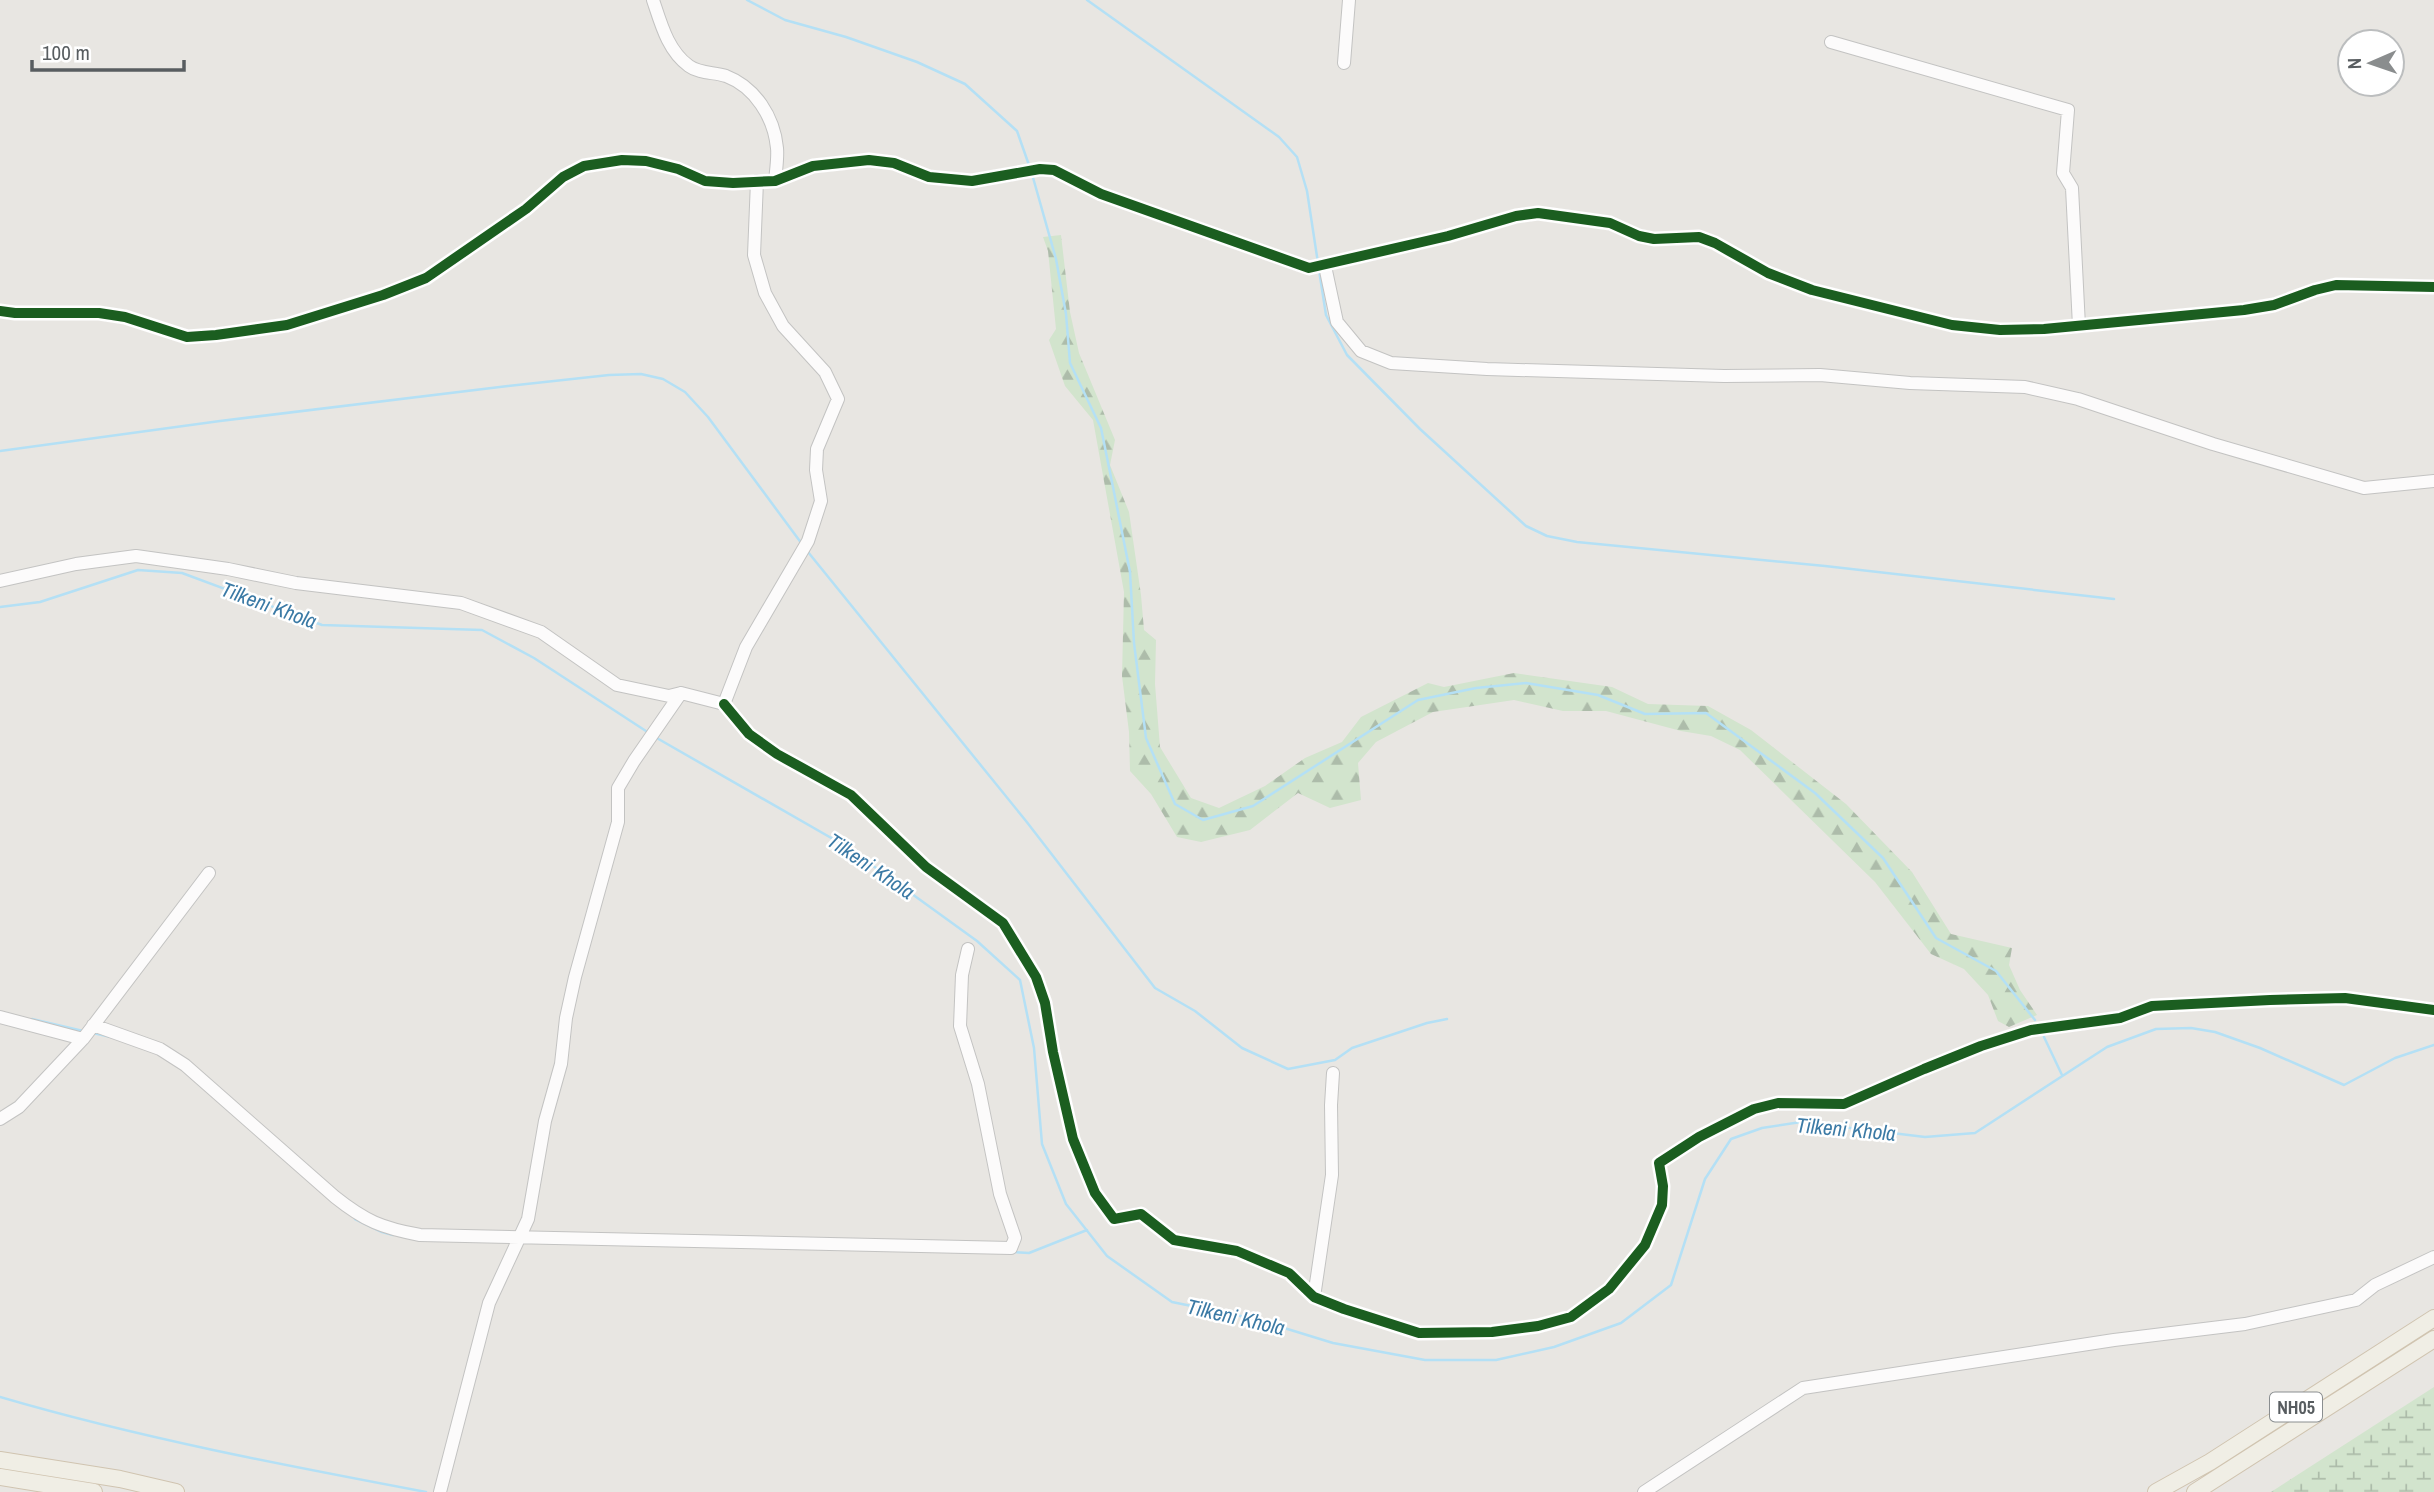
<svg xmlns="http://www.w3.org/2000/svg" width="2434" height="1492" viewBox="0 0 2434 1492" font-family="'Archivo Narrow',sans-serif">
  <style>
    .forest { fill: url(#forest-firs) }
    .wetland { fill: url(#wetland-marsh) }
    .lines { fill: none; stroke-linecap: round; stroke-linejoin: round }
    .stream { stroke: #b4e0f5; stroke-width: 2.5 }
    .minor-casing { stroke: #c3c3c2; stroke-width: 14 }
    .major-casing { stroke: #d0c4b0; stroke-width: 18 }
    .minor { stroke: #fcfbfb; stroke-width: 12 }
    .major { stroke: #f0eee5; stroke-width: 16 }
    .cycleway-casing { stroke: #fff; stroke-width: 15 }
    .cycleway { stroke: #1b5e20; stroke-width: 10 }
    .labels { text-anchor: middle; dominant-baseline: central; stroke-width: 5; stroke-linejoin: round; paint-order: stroke }
    .shield { fill: #fff; stroke: #8a8e90; stroke-width: 2 }
    .shield-label { font-size: 18px; font-weight: bold; fill: #585d60 }
    .water-label { font-size: 21px; font-style: italic; fill: #3b7aa5; stroke: #fff }
  </style>
  <defs>
    <pattern id="forest-firs" width="22" height="20" patternUnits="userSpaceOnUse" patternTransform="scale(1.75)"><rect width="22" height="20" fill="#d2e4cd"/><path d="M5 1l3.5 6h-7zM16 11l3.5 6h-7z" fill="#adbcaa"/></pattern>
    <pattern id="wetland-marsh" width="20" height="14" patternUnits="userSpaceOnUse" patternTransform="scale(1.75)"><rect width="20" height="14" fill="#d2e4cd"/><path d="M1 5h8M5 5V1M11 12h8M15 12V8" fill="none" stroke="#adbcaa"/></pattern>
  </defs>
  <rect width="100%" height="100%" fill="#e8e6e2"/>
  <!-- forest -->
  <path class="forest" d="M 1061,235 L 1070,312 L 1079,353 L 1115,440 L 1110,465 L 1129,512 L 1141,595 L 1144,630 L 1156,640 L 1155,684 L 1160,747 L 1191,798 L 1219,808 L 1265,786 L 1305,758 L 1342,742 L 1361,717 L 1428,683 L 1444,687 L 1514,673 L 1612,687 L 1648,704 L 1708,706 L 1751,730 L 1846,804 L 1912,872 L 1951,934 L 2012,948 L 2009,965 L 2020,990 L 2037,1015 L 2009,1027 L 1998,1021 L 1988,995 L 1964,969 L 1931,954 L 1875,882 L 1740,750 L 1711,736 L 1681,731 L 1606,711 L 1563,711 L 1514,700 L 1433,712 L 1376,742 L 1358,763 L 1361,800 L 1330,808 L 1298,793 L 1250,830 L 1201,842 L 1177,837 L 1151,794 L 1130,771 L 1129,732 L 1122,676 L 1124,592 L 1093,420 L 1065,386 L 1049,340 L 1056,329 L 1048,251 L 1043,237 Z"/>
  <!-- wetland -->
  <path class="wetland" d="M 2434,1387 L 2434,1492 L 2271,1492 Z"/>
  <g class="lines">
    <!-- stream -->
    <path class="stream" d="M 747,0 L 785,20 L 846,37 L 917,62 L 965,84 L 1017,131 L 1030,168
      M 1087,0 L 1279,137 L 1297,157 L 1307,191 L 1318,263
      M 1032,174 L 1056,259 L 1066,314 L 1070,363 L 1101,428 L 1115,497 L 1130,572 L 1134,643 L 1146,738 L 1175,804 L 1203,820 L 1253,806 L 1418,700 L 1476,688 L 1526,683 L 1598,695 L 1645,714 L 1706,713 L 1815,793 L 1883,858 L 1936,938 L 1996,971 L 2035,1020
      M 1319,270 L 1326,315 L 1347,355 L 1420,429 L 1526,526 L 1547,536 L 1577,542 L 1825,566 L 2114,599
      M 0,451 L 220,421 L 508,386 L 609,375 L 641,374 L 663,379 L 685,392 L 708,417 L 802,544
      M 808,552 L 1026,821 L 1155,988 L 1195,1011 L 1242,1048 L 1288,1069 L 1335,1060 L 1352,1048 L 1427,1023 L 1447,1019
      M 0,607 L 40,602 L 138,570 L 182,573 L 322,625 L 482,630 L 534,658 L 649,733
      M 655,737 L 847,847 L 977,941 L 1020,980 L 1034,1048 L 1042,1144 L 1066,1204 L 1107,1256 L 1172,1302 L 1255,1319 L 1333,1343 L 1425,1360 L 1496,1360 L 1554,1347 L 1621,1323 L 1671,1285 L 1705,1179 L 1731,1139 L 1762,1128 L 1801,1122 L 1925,1137 L 1975,1133 L 2107,1047 L 2156,1029 L 2191,1028 L 2215,1032 L 2260,1048 L 2344,1085 L 2395,1058 L 2434,1045
      M 32,1019 L 83,1031
      M 93,1033 L 111,1037
      M 2044,1037 L 2062,1075
      M 355,1219 L 382,1232 L 393,1235
      M 1014,1252 L 1029,1253 L 1087,1230
      M 0,1397 C 140,1438 283,1465 426,1492"/>
    <defs>
      <path id="minor" d="M 653,0 C 661,24 668,51 689,66 C 700,74 714,72 726,76 C 755,87 774,117 777,148 C 778,158 776,170 775,181
        M 1831,42 L 2068,110 L 2063,173 L 2072,188 L 2079,326
        M 1344,63 L 1349,0
        M 1325,266 L 1337,322 L 1361,351 L 1391,363 L 1487,369 L 1724,376 L 1820,375 L 1910,383 L 2025,387 L 2078,399 L 2213,444 L 2364,488 L 2434,481
        M 0,311 L 15,313 L 99,313 L 125,317 L 187,337 L 216,335 L 287,325 L 383,295 L 426,278 L 526,209 L 563,177 L 584,166 L 622,160 L 646,161 L 678,169 L 705,181 L 733,183 L 775,181 L 813,166 L 869,160 L 894,163 L 929,177 L 972,181 L 1040,169 L 1054,170 L 1101,194 L 1309,268 L 1448,236 L 1516,216 L 1538,213 L 1610,223 L 1639,236 L 1654,239 L 1699,237 L 1715,243 L 1768,273 L 1812,290 L 1952,325 L 2000,330 L 2044,329 L 2244,310 L 2274,305 L 2315,290 L 2336,285 L 2434,287
        M 0,581 L 76,564 L 136,556 L 228,569 L 296,583 L 461,603 L 541,632 L 617,685 L 669,696 L 681,693 L 724,704 L 746,647 L 808,541 L 821,501 L 816,470 L 817,449 L 838,399 L 825,372 L 783,326 L 765,293 L 754,255 L 757,181
        M 724,704 L 749,734 L 777,754 L 851,795 L 926,867 L 1003,923 L 1036,977 L 1045,1003 L 1053,1052 L 1073,1139 L 1095,1193 L 1114,1219 L 1141,1214 L 1174,1240 L 1237,1251 L 1289,1273 L 1314,1297 L 1344,1309 L 1419,1333 L 1492,1332 L 1538,1326 L 1571,1317 L 1609,1289 L 1645,1245 L 1662,1205 L 1663,1186 L 1659,1163 L 1699,1137 L 1754,1109 L 1778,1103 L 1844,1104 L 1924,1069 L 1981,1046 L 2031,1030 L 2120,1018 L 2152,1006 L 2270,1000 L 2345,998 L 2434,1010
        M 0,1017 L 83,1039
        M 93,1025 L 160,1049 L 185,1065 L 335,1197 C 365,1221 382,1228 420,1235 L 1011,1248 L 1015,1238 L 1000,1194 L 978,1084 L 960,1026 L 962,975 L 968,949
        M 0,1119 L 19,1107 L 83,1039 L 209,873
        M 1314,1297 L 1332,1175 L 1331,1105 L 1333,1073
        M 440,1492 L 489,1303 L 528,1219 L 545,1121 L 561,1064 L 566,1018 L 575,977 L 618,822 L 618,788 L 634,761 L 681,693
        M 1644,1492 L 1803,1388 L 2114,1340 L 2245,1324 L 2356,1300 L 2375,1285 L 2434,1257"/>
      <path id="major" d="M 0,1460 L 120,1479 L 176,1492
        M 0,1477 L 94,1492
        M 2156,1492 L 2210,1462 L 2434,1318
        M 2195,1492 L 2434,1339"/>
    </defs>
    <!-- minor casing -->
    <use href="#minor" class="minor-casing"/>
    <!-- major casing -->
    <use href="#major" class="major-casing"/>
    <!-- minor -->
    <use href="#minor" class="minor"/>
    <!-- major -->
    <use href="#major" class="major"/>
    <defs>
      <path id="cycleway" d="M 0,311 L 15,313 L 99,313 L 125,317 L 187,337 L 216,335 L 287,325 L 383,295 L 426,278 L 526,209 L 563,177 L 584,166 L 622,160 L 646,161 L 678,169 L 705,181 L 733,183 L 775,181 L 813,166 L 869,160 L 894,163 L 929,177 L 972,181 L 1040,169 L 1054,170 L 1101,194 L 1309,268 L 1448,236 L 1516,216 L 1538,213 L 1610,223 L 1639,236 L 1654,239 L 1699,237 L 1715,243 L 1768,273 L 1812,290 L 1952,325 L 2000,330 L 2044,329 L 2244,310 L 2274,305 L 2315,290 L 2336,285 L 2434,287
        M 724,704 L 749,734 L 777,754 L 851,795 L 926,867 L 1003,923 L 1036,977 L 1045,1003 L 1053,1052 L 1073,1139 L 1095,1193 L 1114,1219 L 1141,1214 L 1174,1240 L 1237,1251 L 1289,1273 L 1314,1297 L 1344,1309 L 1419,1333 L 1492,1332 L 1538,1326 L 1571,1317 L 1609,1289 L 1645,1245 L 1662,1205 L 1663,1186 L 1659,1163 L 1699,1137 L 1754,1109 L 1778,1103 L 1844,1104 L 1924,1069 L 1981,1046 L 2031,1030 L 2120,1018 L 2152,1006 L 2270,1000 L 2345,998 L 2434,1010"/>
    </defs>
    <!-- cycleway casing -->
    <use href="#cycleway" class="cycleway-casing"/>
    <!-- cycleway -->
    <use href="#cycleway" class="cycleway"/>
  </g>
  <g class="labels">
    <!-- shield labels -->
    <rect class="shield" x="2270" y="1392.5" width="52" height="29" rx="5"/>
    <g class="shield-label">
      <text x="2296" y="1407">NH05</text>
    </g>
    <!-- water labels -->
    <g class="water-label">
      <text transform="translate(269 605) rotate(20)">Tilkeni Khola</text>
      <text transform="translate(871 866) rotate(34)">Tilkeni Khola</text>
      <text transform="translate(1846 1129) rotate(5)">Tilkeni Khola</text>
      <text transform="translate(1236 1317) rotate(13)">Tilkeni Khola</text>
    </g>
  </g>
  <!-- north arrow -->
  <g transform="translate(2371 63) rotate(268)"><circle r="33" fill="#ffffff" stroke="#bcbebf" stroke-width="2"/>
  <path d="M0-5L12 26L0 18L-12 26Z" fill="#8a8d8e"/>
  <text y="-10" font-size="19" font-weight="bold" text-anchor="middle" fill="#585d60">N</text>
  </g>
  <!-- scale -->
  <path d="M32 60v10h152v-10" fill="none" stroke="#585d60" stroke-width="3.5"/>
  <text x="42" y="60" font-size="21" fill="#585d60" stroke="#ffffff" stroke-width="5" paint-order="stroke">100 m</text>
</svg>
